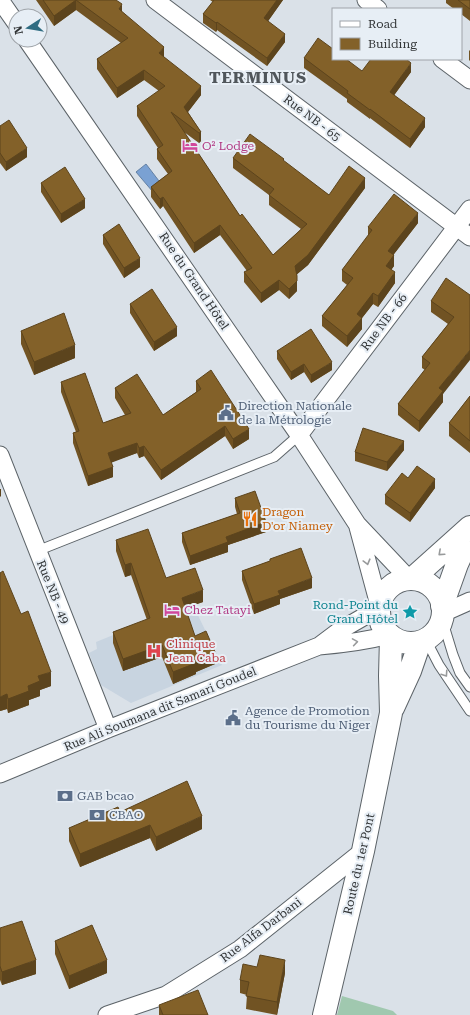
<svg xmlns="http://www.w3.org/2000/svg" width="470" height="1015" viewBox="0 0 470 1015" font-family="'Roboto Serif',serif">
  <style>
    .built { fill: #c8d4e0 }
    .green { fill: #a0c8af }
    .water { fill: #7aa1d3; stroke: #6481a4 }
    .lines { fill: none; stroke-linecap: round; stroke-linejoin: round }
    .lane-casing { stroke: #5c6368; stroke-width: 11 }
    .street-casing { stroke: #5c6368; stroke-width: 19 }
    .secondary-casing { stroke: #5c6368; stroke-width: 24 }
    .lane { stroke: #fff; stroke-width: 9 }
    .street { stroke: #fff; stroke-width: 17 }
    .secondary { stroke: #fff; stroke-width: 22 }
    .wall { fill: #715323 }
    .shaded-wall { fill: #5c441d }
    .building { fill: #836129; stroke: #5c441d }
    .oneway { stroke: #989a9b }
    .labels { text-anchor: middle; dominant-baseline: central; stroke-width: 4; stroke-linejoin: round; paint-order: stroke }
    .street-label { font-size: 12px; fill: #323537; stroke: #e7eef5 }
    .hotel-label { font-size: 12px; fill: #b23c85; stroke: #e7eef5; text-anchor: start }
    .service-label { font-size: 12px; fill: #4e5e75; stroke: #e7eef5; text-anchor: start }
    .food-label { font-size: 12px; fill: #c56008; stroke: #e7eef5; text-anchor: start }
    .culture-label { font-size: 12px; fill: #0d838f; stroke: #e7eef5; text-anchor: end }
    .health-label { font-size: 12px; fill: #be3a42; stroke: #e7eef5; text-anchor: start }
    .district-label { font-size: 16px; font-weight: bold; letter-spacing: 1px; fill: #50565b; stroke: #e7eef5 }
  </style>
  <rect width="100%" height="100%" fill="#dae1e8"/>
  <!-- built -->
  <path class="built" d="M 192,603 L 222,665 L 131,703 L 101,685 L 89,653 L 97,649 L 96,642 Z"/>
  <!-- green -->
  <path class="green" d="M 342,996 L 393,1011 L 397,1015 L 337,1015 Z"/>
  <!-- water -->
  <path class="water" d="M 146,164 L 159,181 L 153,192 L 136,172 Z"/>
  <g class="lines">
    <defs>
      <path id="lane" d="M 37,551 L 274,457 L 299,435
        M 442,619 L 453,655 L 460,673 L 470,687
        M 426,640 L 439,665 L 470,711"/>
      <path id="street" d="M 0,0 L 16,23
        M 155,0 L 470,237
        M 366,0 L 378,9
        M 27,40 L 299,435 L 357,524 L 409,579
        M 442,59 L 470,80
        M 299,435 L 470,209
        M 0,455 L 108,729
        M 358,527 L 379,605
        M 443,613 L 470,601
        M 319,646 L 339,631 L 379,608
        M 0,774 L 108,729 L 319,646 C 343,644 366,641 389,635
        M 107,1015 L 166,995 L 240,949 L 363,851"/>
      <path id="secondary" d="M379 611a32 32 0 1 1 64 0a32 32 0 1 1-64 0Z
        M 412,579 L 470,527
        M 442,606 L 457,564 L 470,536
        M 393,708 L 410,671 L 420,642
        M 324,1015 L 363,851 L 391,713 L 390,676 L 391,637"/>
    </defs>
    <!-- lane casing -->
    <use href="#lane" class="lane-casing"/>
    <!-- street casing -->
    <use href="#street" class="street-casing"/>
    <!-- secondary casing -->
    <use href="#secondary" class="secondary-casing"/>
    <!-- lane -->
    <use href="#lane" class="lane"/>
    <!-- street -->
    <use href="#street" class="street"/>
    <!-- secondary -->
    <use href="#secondary" class="secondary"/>
  </g>
  <!-- wall -->
  <path class="wall" d="M 36,0 L 116,0 L 122,12 L 164,57 L 201,95 L 188,112 L 201,132 L 201,141 L 199,143 L 184,132 L 240,216 L 273,255 L 301,229 L 269,205 L 269,195 L 233,168 L 233,158 L 284,162 L 329,195 L 365,188 L 308,265 L 297,274 L 297,291 L 289,299 L 279,290 L 261,303 L 244,282 L 244,272 L 247,271 L 220,235 L 194,253 L 163,206 L 160,209 L 151,197 L 151,187 L 168,174 L 157,159 L 157,149 L 158,148 L 137,116 L 137,106 L 159,91 L 144,80 L 117,98 L 97,69 L 97,59 L 121,43 L 76,10 L 54,26 Z
    M 210,0 L 283,0 L 268,21 L 285,42 L 267,66 L 217,30 L 216,32 L 203,23 L 203,14 L 213,2 Z
    M 446,0 L 470,0 L 470,21 L 461,14 L 461,9 L 454,9 L 446,3 Z
    M 470,50 L 470,61 L 469,60 L 469,51 Z
    M 304,58 L 362,71 L 411,72 L 394,95 L 425,127 L 410,148 L 370,118 L 370,119 L 347,102 L 347,99 L 304,68 Z
    M 0,126 L 27,157 L 6,171 L 0,163 Z
    M 41,183 L 85,208 L 61,223 L 41,192 Z
    M 418,223 L 393,255 L 394,266 L 391,270 L 395,283 L 378,307 L 373,304 L 362,318 L 362,329 L 347,347 L 322,326 L 322,316 L 347,285 L 342,281 L 342,270 L 368,236 L 368,227 Z
    M 103,235 L 140,267 L 124,278 L 103,244 Z
    M 470,295 L 443,394 L 443,402 L 419,432 L 398,415 L 398,404 L 425,370 L 422,368 L 422,357 L 448,324 L 431,312 L 431,301 Z
    M 130,304 L 177,336 L 154,351 L 130,313 Z
    M 21,331 L 75,358 L 34,375 L 21,344 Z
    M 277,351 L 332,370 L 311,383 L 304,372 L 291,380 L 277,359 Z
    M 196,381 L 249,439 L 233,449 L 225,436 L 161,480 L 144,456 L 139,458 L 137,453 L 111,462 L 113,477 L 88,486 L 73,443 L 73,433 L 76,432 L 61,392 L 61,382 L 103,423 L 125,415 L 115,398 L 115,388 L 163,415 L 196,392 Z
    M 470,396 L 470,453 L 449,436 L 449,423 Z
    M 404,450 L 387,471 L 355,461 L 355,452 Z
    M 408,478 L 435,488 L 410,522 L 385,504 L 385,495 Z
    M 235,498 L 266,532 L 228,545 L 228,552 L 190,565 L 182,542 L 182,533 L 237,514 L 235,507 Z
    M 116,540 L 166,578 L 203,602 L 185,608 L 195,636 L 215,664 L 196,672 L 196,674 L 173,684 L 162,657 L 123,671 L 113,643 L 113,632 L 147,620 L 131,575 L 125,577 L 116,551 Z
    M 270,559 L 312,588 L 280,599 L 280,604 L 254,614 L 242,580 L 242,571 L 270,561 Z
    M 21,614 L 51,686 L 40,690 L 40,696 L 29,700 L 29,705 L 8,713 L 7,709 L 0,711 Z
    M 120,812 L 202,829 L 156,851 L 150,838 L 80,867 L 69,841 L 69,828 Z
    M 0,928 L 36,974 L 2,985 L 0,980 Z
    M 55,941 L 107,973 L 69,989 L 55,954 Z
    M 285,973 L 277,1015 L 246,1009 L 247,995 L 240,993 L 240,980 Z
    M 159,1005 L 208,1015 L 159,1015 Z"/>
  <!-- shaded-wall -->
  <path class="shaded-wall" d="M 76,0 L 76,10 L 54,26 L 54,16 Z
    M 277,0 L 283,0 L 264,27 L 264,18 Z
    M 122,4 L 122,14 L 119,9 Z
    M 217,22 L 217,30 L 216,32 L 216,23 Z
    M 285,34 L 285,42 L 267,66 L 267,58 Z
    M 164,47 L 164,57 L 159,63 L 159,53 Z
    M 411,63 L 411,72 L 390,101 L 390,92 Z
    M 144,70 L 144,80 L 117,98 L 117,88 Z
    M 201,86 L 201,95 L 184,117 L 184,107 Z
    M 425,118 L 425,127 L 410,148 L 410,139 Z
    M 201,132 L 201,141 L 199,143 L 199,133 Z
    M 27,148 L 27,157 L 6,171 L 6,162 Z
    M 365,178 L 365,188 L 308,265 L 295,276 L 295,266 Z
    M 163,197 L 163,206 L 160,209 L 160,199 Z
    M 85,199 L 85,208 L 61,223 L 61,214 Z
    M 418,213 L 418,223 L 388,262 L 388,251 Z
    M 220,225 L 220,235 L 194,253 L 194,243 Z
    M 394,255 L 394,266 L 386,277 L 386,266 Z
    M 140,258 L 140,267 L 124,278 L 124,268 Z
    M 395,272 L 395,283 L 378,307 L 378,296 Z
    M 297,276 L 297,291 L 289,299 L 289,289 Z
    M 279,280 L 279,290 L 261,303 L 261,293 Z
    M 373,293 L 373,304 L 362,318 L 362,329 L 347,347 L 347,336 L 357,314 Z
    M 177,327 L 177,336 L 154,351 L 154,342 Z
    M 75,345 L 75,358 L 34,375 L 34,362 Z
    M 470,350 L 470,360 L 443,394 L 443,402 L 419,432 L 419,421 L 439,388 Z
    M 332,362 L 332,370 L 311,383 L 311,375 Z
    M 304,364 L 304,372 L 291,380 L 291,372 Z
    M 225,426 L 225,436 L 161,480 L 161,470 Z
    M 249,429 L 249,439 L 233,449 L 233,439 Z
    M 404,441 L 404,450 L 387,471 L 387,462 Z
    M 137,443 L 137,453 L 108,464 L 108,453 Z
    M 144,446 L 144,456 L 139,458 L 139,448 Z
    M 113,467 L 113,477 L 88,486 L 88,476 Z
    M 435,479 L 435,488 L 410,522 L 410,513 Z
    M 0,489 L 1,489 L 1,496 L 0,497 Z
    M 266,522 L 266,532 L 228,545 L 228,552 L 190,565 L 190,556 L 226,537 Z
    M 131,563 L 131,575 L 125,577 L 125,565 Z
    M 312,578 L 312,588 L 280,599 L 280,604 L 254,614 L 254,604 L 278,591 Z
    M 203,590 L 203,602 L 182,609 L 182,598 Z
    M 162,645 L 162,657 L 123,671 L 123,659 Z
    M 215,652 L 215,664 L 196,672 L 196,674 L 173,684 L 173,672 L 195,661 Z
    M 51,672 L 51,686 L 40,690 L 40,696 L 29,700 L 29,705 L 8,713 L 8,699 L 28,686 L 38,676 Z
    M 7,694 L 7,709 L 0,711 L 0,697 Z
    M 202,816 L 202,829 L 156,851 L 156,837 Z
    M 150,825 L 150,838 L 80,867 L 80,854 Z
    M 36,960 L 36,974 L 2,985 L 2,972 Z
    M 107,960 L 107,973 L 69,989 L 69,976 Z
    M 285,960 L 285,973 L 277,1015 L 277,1002 Z"/>
  <!-- building -->
  <path class="building" d="M 43,0 L 76,0 L 54,16 Z
    M 76,0 L 116,0 L 122,4 L 119,9 L 164,47 L 159,53 L 201,86 L 184,107 L 201,132 L 199,133 L 171,112 L 240,216 L 242,214 L 273,255 L 307,224 L 269,195 L 274,189 L 233,158 L 250,134 L 284,159 L 283,160 L 329,195 L 349,166 L 365,178 L 308,255 L 295,266 L 297,276 L 297,281 L 289,289 L 279,280 L 261,293 L 244,272 L 252,268 L 220,225 L 194,243 L 163,197 L 160,199 L 151,187 L 172,171 L 157,149 L 163,145 L 137,106 L 165,86 L 144,70 L 117,88 L 97,59 L 128,38 Z
    M 214,0 L 277,0 L 264,18 L 285,34 L 267,58 L 217,22 L 216,23 L 203,14 Z
    M 458,0 L 470,0 L 470,9 Z
    M 318,38 L 333,49 L 333,59 L 346,59 L 362,71 L 371,59 L 406,59 L 411,63 L 390,92 L 425,118 L 410,139 L 370,109 L 370,110 L 347,93 L 348,91 L 304,58 Z
    M 9,120 L 27,148 L 6,162 L 0,153 L 0,126 Z
    M 65,167 L 85,199 L 61,214 L 41,183 Z
    M 394,194 L 418,213 L 388,251 L 394,255 L 386,266 L 395,272 L 378,296 L 373,293 L 357,314 L 362,318 L 347,336 L 322,316 L 353,278 L 342,270 L 372,230 L 368,227 Z
    M 119,224 L 140,258 L 124,268 L 103,235 Z
    M 446,278 L 470,295 L 470,350 L 439,388 L 443,391 L 419,421 L 398,404 L 430,363 L 422,357 L 454,317 L 431,301 Z
    M 152,289 L 177,327 L 154,342 L 130,304 Z
    M 64,313 L 75,345 L 34,362 L 21,331 Z
    M 311,329 L 332,362 L 311,375 L 304,364 L 291,372 L 277,351 Z
    M 211,370 L 249,429 L 233,439 L 225,426 L 161,470 L 144,446 L 139,448 L 137,443 L 108,453 L 113,467 L 88,476 L 73,433 L 79,431 L 61,382 L 85,373 L 103,423 L 131,413 L 115,388 L 137,374 L 163,415 L 201,389 L 196,381 Z
    M 470,396 L 470,441 L 449,423 Z
    M 363,428 L 404,441 L 387,462 L 355,452 Z
    M 417,466 L 435,479 L 410,513 L 385,495 L 402,473 L 408,478 Z
    M 255,491 L 266,522 L 226,537 L 228,542 L 190,556 L 182,533 L 240,513 L 235,498 Z
    M 148,529 L 166,578 L 195,568 L 203,590 L 182,598 L 195,636 L 206,631 L 215,652 L 195,661 L 196,663 L 173,672 L 162,645 L 123,659 L 113,632 L 150,618 L 131,563 L 125,565 L 116,540 Z
    M 301,548 L 312,578 L 278,591 L 280,595 L 254,604 L 242,571 L 270,561 L 270,559 Z
    M 3,571 L 21,614 L 28,611 L 51,672 L 38,676 L 40,681 L 28,686 L 29,691 L 8,699 L 7,694 L 0,697 L 0,573 Z
    M 187,781 L 202,816 L 156,837 L 150,825 L 80,854 L 69,828 L 118,807 L 120,812 Z
    M 22,921 L 36,960 L 2,972 L 0,966 L 0,928 Z
    M 92,925 L 107,960 L 69,976 L 55,941 Z
    M 260,955 L 285,960 L 277,1002 L 246,996 L 249,982 L 240,980 L 243,964 L 257,967 Z
    M 198,990 L 208,1015 L 163,1015 L 159,1005 Z"/>
  <!-- one-way arrows -->
  <defs><path id="oneway-chevron" d="M-2-3.5L2.5 0L-2 3.5" fill="none" stroke-width="1.6" stroke-linecap="round" stroke-linejoin="round"/></defs>
  <g class="oneway">
    <use href="#oneway-chevron" transform="translate(441 553) rotate(138)"/>
    <use href="#oneway-chevron" transform="translate(367 562) rotate(75)"/>
    <use href="#oneway-chevron" transform="translate(355 642) rotate(-9)"/>
    <use href="#oneway-chevron" transform="translate(445 674) rotate(56)"/>
  </g>
  <!-- icons -->
  <defs>
    <symbol id="hotel-bare" viewBox="-9 -9 18 18"><path d="M-6-4.5h1.5V1H6V5H4.5V3h-9V5H-6ZM-4 0a1.8 1.8 0 1 1 3.6 0ZM.5 0V-2.5h3Q6-2.5 6 0Z" fill="#d1479c" stroke="#e7eef5" stroke-width="2.5" paint-order="stroke"/></symbol>
    <symbol id="civic-bare" viewBox="-9 -9 18 18"><path d="M-.6-6.5H3V-4.5H.6V-3L4-1V1h2V6H-6V1h2V-1L-.6-3ZM-1.2 2.5V6h2.4V2.5Z" fill="#5c6f8a" stroke="#e7eef5" stroke-width="2.5" paint-order="stroke"/></symbol>
    <symbol id="restaurant-bare" viewBox="-9 -9 18 18"><path d="M-5-6h1v4h1v-4h1v4h1v-4h1v5L-1.5 .5V6h-2V.5L-5-1ZM5-6V6H3V1.5H1.5Q1.5-4 5-6Z" fill="#e8710a" stroke="#e7eef5" stroke-width="2.5" paint-order="stroke"/></symbol>
    <symbol id="sight-bare" viewBox="-9 -9 18 18"><path d="M0-6L1.8-2.2L6-1.7L2.9 1.2L3.7 5.4L0 3.3L-3.7 5.4L-2.9 1.2L-6-1.7L-1.8-2.2Z" fill="#0f9aa8" stroke="#e7eef5" stroke-width="2.5" paint-order="stroke"/></symbol>
    <symbol id="hospital-bare" viewBox="-9 -9 18 18"><path d="M-5-5h3v3.5h4V-5h3V5h-3V1.5h-4V5h-3Z" fill="#e0444e" stroke="#e7eef5" stroke-width="2.5" paint-order="stroke"/></symbol>
    <symbol id="bank-bare" viewBox="-9 -9 18 18"><path d="M-6-4H6V4H-6ZM0-2.3a2.3 2.3 0 1 0 0 4.6a2.3 2.3 0 1 0 0-4.6Z" fill="#5c6f8a" stroke="#e7eef5" stroke-width="2.5" paint-order="stroke"/></symbol>
  </defs>
  <g fill-rule="evenodd">
    <use href="#hotel-bare" x="179" y="135" width="22" height="22"/>
    <use href="#civic-bare" x="215" y="402" width="22" height="22"/>
    <use href="#restaurant-bare" x="239" y="508" width="22" height="22"/>
    <use href="#hotel-bare" x="161" y="599" width="22" height="22"/>
    <use href="#sight-bare" x="399" y="601" width="22" height="22"/>
    <use href="#hospital-bare" x="143" y="640" width="22" height="22"/>
    <use href="#civic-bare" x="222" y="707" width="22" height="22"/>
    <use href="#bank-bare" x="54" y="785" width="22" height="22"/>
    <use href="#bank-bare" x="86" y="804" width="22" height="22"/>
  </g>
  <g class="labels">
    <!-- street labels -->
    <g class="street-label">
      <text transform="translate(312 118) rotate(37)">Rue NB - 65</text>
      <text transform="translate(194 281) rotate(56)">Rue du Grand Hôtel</text>
      <text transform="translate(384 322) rotate(-53)">Rue NB - 66</text>
      <text transform="translate(53 592) rotate(68)">Rue NB - 49</text>
      <text transform="translate(160 709) rotate(-22)">Rue Ali Soumana dit Samari Goudel</text>
      <text transform="translate(359 864) rotate(-77)">Route du 1er Pont</text>
      <text transform="translate(261 930) rotate(-37)">Rue Alfa Darbani</text>
    </g>
    <!-- hotel labels -->
    <g class="hotel-label">
      <text x="202" y="146">O² Lodge</text>
      <text x="184" y="610">Chez Tatayi</text>
    </g>
    <!-- service labels -->
    <g class="service-label">
      <text x="238" y="406">Direction Nationale<tspan x="238" dy="14">de la Métrologie</tspan></text>
      <text x="245" y="711">Agence de Promotion<tspan x="245" dy="14">du Tourisme du Niger</tspan></text>
      <text x="77" y="796">GAB bcao</text>
      <text x="109" y="815">CBAO</text>
    </g>
    <!-- food labels -->
    <g class="food-label">
      <text x="262" y="512">Dragon<tspan x="262" dy="14">D'or Niamey</tspan></text>
    </g>
    <!-- culture labels -->
    <g class="culture-label">
      <text x="398" y="605">Rond-Point du<tspan x="398" dy="14">Grand Hôtel</tspan></text>
    </g>
    <!-- health labels -->
    <g class="health-label">
      <text x="166" y="644">Clinique<tspan x="166" dy="14">Jean Caba</tspan></text>
    </g>
    <!-- district labels -->
    <g class="district-label">
      <text x="258" y="77">TERMINUS</text>
    </g>
  </g>
  <!-- legend -->
  <rect x="332" y="8" width="130" height="52" fill="#e7eef5" stroke="#9fa4a9"/>
  <rect x="340" y="21" width="20" height="6" fill="#ffffff" stroke="#9fa4a9"/>
  <text x="368" y="28" font-size="12" fill="#323537">Road</text>
  <rect x="340" y="38" width="20" height="12" fill="#836129" stroke="#9fa4a9"/>
  <text x="368" y="48" font-size="12" fill="#323537">Building</text>
  <!-- north arrow -->
  <g transform="translate(28 28) rotate(258)"><circle r="19" fill="#e7eef5" stroke="#9fa4a9"/>
  <path d="M0-3L7 15L0 10L-7 15Z" fill="#2f6c82"/>
  <text y="-6" font-size="11" font-weight="bold" text-anchor="middle" fill="#323537">N</text>
  </g>
</svg>
